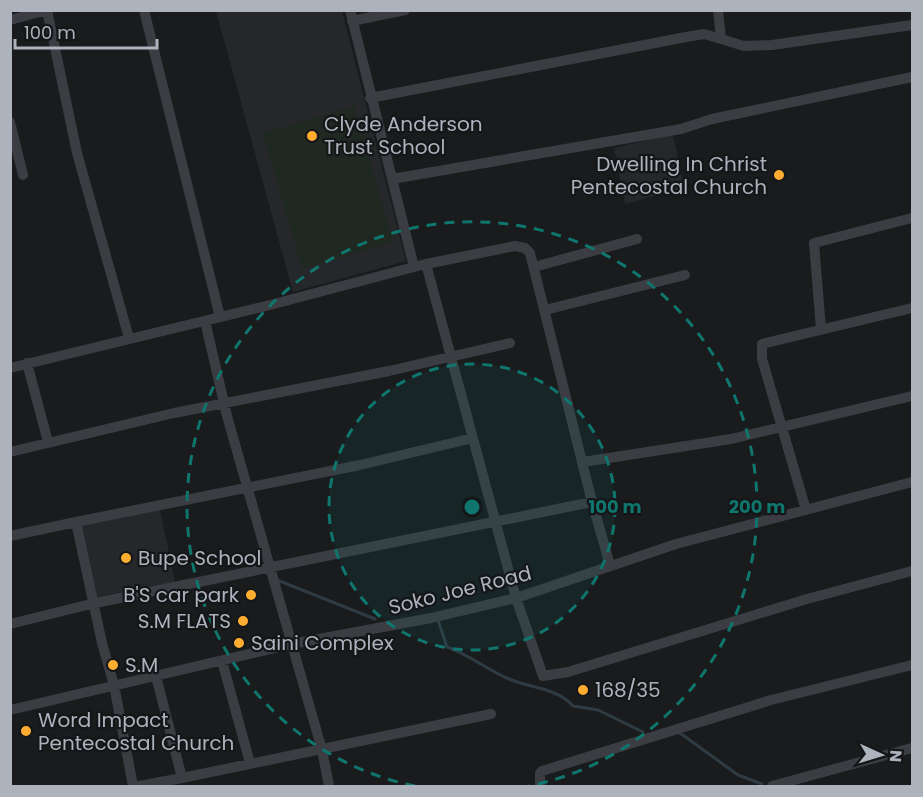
<svg xmlns="http://www.w3.org/2000/svg" width="923" height="797" viewBox="0 0 923 797" font-family="Poppins,sans-serif">
  <style>
    .built { fill: #26272a }
    .green { fill: #202921 }
    .lines { fill: none; stroke-linecap: round; stroke-linejoin: round }
    .stream { stroke: #2f3b43; stroke-width: 3 }
    .minor { stroke: #3b3d43; stroke-width: 10 }
    .ring { fill: none; stroke: #0f766e; stroke-width: 3; stroke-dasharray: 10 8 }
    .poi-dot { fill: #ffad31; stroke: #151618; stroke-width: 2 }
    .labels { text-anchor: middle; dominant-baseline: central; stroke-width: 4.5; stroke-linejoin: round; paint-order: stroke }
    .poi-label { font-size: 20px; fill: #acb3bd; stroke: #151618; text-anchor: start }
    .street-label { font-size: 20px; fill: #acb3bd; stroke: #151618 }
    .centre { fill: #0f766e; stroke: #151618; stroke-width: 3 }
    .ring-label { font-size: 18px; text-anchor: middle; font-weight: bold; fill: #0f766e; stroke: #151618; stroke-width: 4.5; stroke-linejoin: round; paint-order: stroke }
  </style>
  <rect width="100%" height="100%" fill="#1a1b1d"/>
  <!-- built -->
  <path class="built" d="M 216,11 L 342,11 L 406,261 L 293,292 Z
    M 673,134 L 684,188 L 625,204 L 614,148 Z
    M 160,509 L 175,582 L 90,598 L 76,526 Z"/>
  <!-- green -->
  <path class="green" d="M 355,106 L 393,242 L 302,269 L 263,133 Z"/>
  <g class="lines">
    <!-- stream -->
    <path class="stream" d="M 277,580 L 375,619
      M 438,620 L 447,647 C 472,656 487,670 509,679 C 530,688 558,688 573,706 L 598,710 L 643,732
      M 680,733 L 738,775 L 762,784"/>
    <!-- minor -->
    <path class="minor" d="M 47,10 L 77,153 L 129,338
      M 144,10 L 220,317
      M 10,20 L 47,10
      M 352,21 L 405,10
      M 721,39 L 744,46 L 772,45 L 912,25
      M 370,98 L 686,37 L 704,34 L 721,39 L 718,10
      M 10,122 L 23,175
      M 392,179 L 681,129 L 712,119 L 912,77
      M 426,264 L 515,246 L 525,248 L 530,253 L 592,502
      M 414,267 L 426,264 L 516,598 L 543,676 L 568,672 L 807,599 L 912,571
      M 534,267 L 637,239
      M 545,310 L 685,275
      M 205,321 L 227,416 L 322,750 L 329,786
      M 821,329 L 814,243 L 912,218
      M 27,363 L 48,442
      M 10,368 L 270,305 L 414,267 L 350,10
      M 10,452 L 174,413 L 389,371 L 510,343
      M 583,462 L 731,439 L 912,396
      M 806,510 L 762,359 L 762,344 L 912,308
      M 76,522 L 360,465 L 473,438
      M 10,536 L 76,522 L 102,643 L 114,685 L 133,786
      M 10,624 L 95,603 L 592,502 L 610,565
      M 222,661 L 250,763
      M 156,676 L 182,778 L 491,714
      M 10,710 L 292,644 L 431,618 L 516,598 L 676,544 L 912,482
      M 139,786 L 182,778
      M 540,786 L 540,773 L 542,771 L 771,700 L 912,665
      M 772,786 L 912,748"/>
  </g>
  <!-- distance rings -->
  <circle cx="472" cy="507" r="143" fill="#0f766e" fill-opacity=".12"/>
  <g class="ring">
    <circle cx="472" cy="507" r="143"/>
    <path d="M415 786A285 285 0 1 1 529 786"/>
  </g>
  <!-- markers -->
  <g class="poi-dot">
    <circle cx="312" cy="136" r="6"/>
    <circle cx="779" cy="175" r="6"/>
    <circle cx="126" cy="558" r="6"/>
    <circle cx="251" cy="595" r="6"/>
    <circle cx="243" cy="621" r="6"/>
    <circle cx="239" cy="643" r="6"/>
    <circle cx="113" cy="665" r="6"/>
    <circle cx="583" cy="690" r="6"/>
    <circle cx="26" cy="731" r="6"/>
  </g>
  <g class="labels">
    <!-- poi labels -->
    <g class="poi-label">
      <text x="324" y="124">Clyde Anderson<tspan x="324" dy="23">Trust School</tspan></text>
      <text x="767" y="164" text-anchor="end">Dwelling In Christ<tspan x="767" dy="23">Pentecostal Church</tspan></text>
      <text x="138" y="558">Bupe School</text>
      <text x="239" y="595" text-anchor="end">B'S car park</text>
      <text x="231" y="621" text-anchor="end">S.M FLATS</text>
      <text x="251" y="643">Saini Complex</text>
      <text x="125" y="665">S.M</text>
      <text x="595" y="690">168/35</text>
      <text x="38" y="720">Word Impact<tspan x="38" dy="23">Pentecostal Church</tspan></text>
    </g>
    <!-- street labels -->
    <g class="street-label">
      <text transform="translate(460 590) rotate(-14)">Soko Joe Road</text>
    </g>
  </g>
  <circle cx="472" cy="507" r="9" class="centre"/>
  <g class="ring-label">
    <text x="615" y="513">100 m</text>
    <text x="757" y="513">200 m</text>
  </g>
  <!-- border -->
  <rect width="923" height="797" fill="none" stroke="#acb3bd" stroke-width="24"/>
  <!-- north arrow -->
  <g transform="translate(881 755) rotate(94)" stroke="#151618" stroke-width="4.5" paint-order="stroke">
  <path d="M0-4.5L10 22L0 15L-10 22Z" fill="#acb3bd"/>
  <text y="-9" font-size="16" font-weight="bold" text-anchor="middle" fill="#acb3bd">N</text>
  </g>
  <!-- scale -->
  <path d="M15 39v9h142v-9" fill="none" stroke="#acb3bd" stroke-width="3"/>
  <text x="24" y="39" font-size="18" fill="#acb3bd" stroke="#151618" stroke-width="4.5" paint-order="stroke">100 m</text>
</svg>
